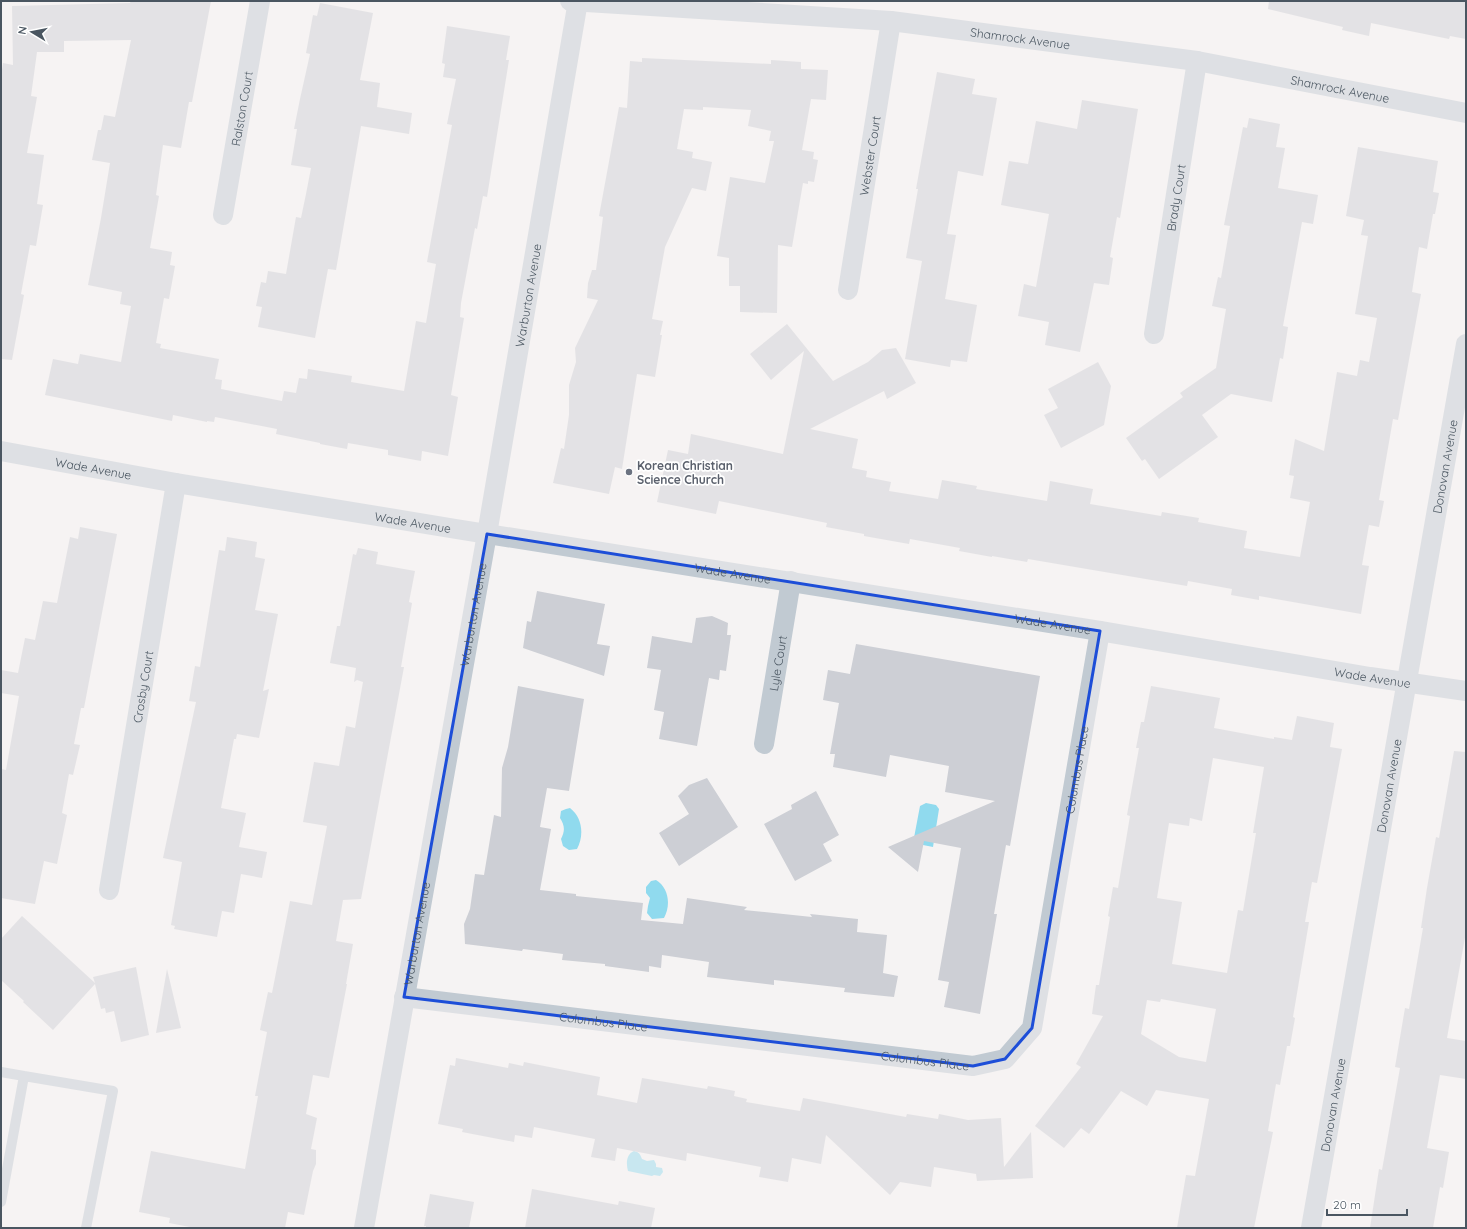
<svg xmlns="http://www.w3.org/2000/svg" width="1467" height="1229" viewBox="0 0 1467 1229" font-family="Quicksand,sans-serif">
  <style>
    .water { fill: #90daee }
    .building { fill: #cdcfd5; fill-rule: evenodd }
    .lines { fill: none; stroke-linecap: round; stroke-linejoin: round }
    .service { stroke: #c1cad2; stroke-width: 10 }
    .minor { stroke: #c1cad2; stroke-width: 20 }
    .marked { fill: none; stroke: #1d4ed8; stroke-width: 3; stroke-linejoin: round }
    .worship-dot { fill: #6b7280; stroke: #fff; stroke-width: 1.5 }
    .labels { text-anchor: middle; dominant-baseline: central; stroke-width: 3.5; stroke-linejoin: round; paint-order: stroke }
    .street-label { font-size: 12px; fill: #4a5661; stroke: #fff }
    .worship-label { font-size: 12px; font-weight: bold; fill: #5b616d; stroke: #fff; text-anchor: start }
  </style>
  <rect width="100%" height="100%" fill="#f5f3f3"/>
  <!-- water -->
  <path class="water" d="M 926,803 L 936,805 L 939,809 L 933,847 L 913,843 L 920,806 Z
    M 570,808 C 583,818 584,836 577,849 L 569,850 L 563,846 L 561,839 C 565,831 565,826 560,818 L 561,811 L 566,809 Z
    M 656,880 C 669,888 671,905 664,918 L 652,919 L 647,913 L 648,906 L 650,898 L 646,893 L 646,887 L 651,881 Z
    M 634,1151 C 639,1152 640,1154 642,1159 L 647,1161 L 654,1160 L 656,1164 L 656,1167 L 662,1168 L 663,1172 L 660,1176 L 654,1175 L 652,1176 L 628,1171 C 626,1164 626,1154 634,1151 Z"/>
  <!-- building -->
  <path class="building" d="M 131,1 L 211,1 L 192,102 L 189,102 L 181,148 L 163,145 L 156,195 L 159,196 L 150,248 L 172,252 L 170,265 L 175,266 L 169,299 L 164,298 L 156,343 L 161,344 L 160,348 L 219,359 L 215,379 L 222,380 L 221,389 L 282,401 L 284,391 L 296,393 L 299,378 L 307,379 L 308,369 L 352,376 L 351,382 L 404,391 L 416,321 L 426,323 L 436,264 L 427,262 L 452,125 L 447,124 L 456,79 L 443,77 L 445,64 L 442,63 L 447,26 L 510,36 L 506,60 L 509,60 L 487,197 L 483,196 L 477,229 L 475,228 L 461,303 L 460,317 L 464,318 L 451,395 L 458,397 L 448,456 L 422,451 L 421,461 L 388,455 L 388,450 L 348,443 L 347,449 L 320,444 L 320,443 L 276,434 L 277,429 L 215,417 L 214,422 L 207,421 L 207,422 L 173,415 L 172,421 L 45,395 L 53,359 L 78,364 L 80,354 L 121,362 L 131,306 L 120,304 L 122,292 L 88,285 L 101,218 L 110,163 L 92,160 L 98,130 L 101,130 L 104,115 L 115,117 L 131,40 L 64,41 L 64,52 L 37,52 L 31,96 L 37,97 L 27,153 L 44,155 L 37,204 L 43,205 L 36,246 L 30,245 L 21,294 L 24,295 L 12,360 L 1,359 L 1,76 L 3,63 L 13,65 L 12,6 L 130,3 Z
    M 1269,1 L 1466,1 L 1466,39 L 1450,36 L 1449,39 L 1371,23 L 1369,36 L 1342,30 L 1343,27 L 1268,9 Z
    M 320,3 L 373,13 L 360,80 L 380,83 L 377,107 L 412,113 L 409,134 L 361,126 L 336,270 L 328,269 L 315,338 L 258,327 L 262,307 L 256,306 L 261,282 L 266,283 L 268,271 L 286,274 L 296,217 L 301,218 L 306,194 L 311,168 L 291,165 L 297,129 L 294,129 L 300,99 L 310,54 L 306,53 L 313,15 L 317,16 Z
    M 642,58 L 771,64 L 771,60 L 801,62 L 801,69 L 828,70 L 826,100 L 811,99 L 802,150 L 814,152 L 813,159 L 818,160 L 814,182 L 808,181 L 808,184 L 803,183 L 792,247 L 778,245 L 777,313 L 740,312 L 740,286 L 729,286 L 729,258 L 717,256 L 730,177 L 765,183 L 774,141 L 769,141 L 771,131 L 748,126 L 751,110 L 703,107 L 703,110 L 684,109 L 677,149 L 693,152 L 692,158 L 712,162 L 706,191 L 692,188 L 665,247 L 652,319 L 663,321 L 660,335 L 662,335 L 655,377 L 637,374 L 622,469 L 615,467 L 609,494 L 553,483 L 561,448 L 564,449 L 569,415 L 569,385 L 576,362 L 575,348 L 598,300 L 587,298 L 588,283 L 592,270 L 596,270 L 603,217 L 599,216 L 619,107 L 627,108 L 630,61 L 642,62 Z
    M 937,72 L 975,79 L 972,94 L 997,98 L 983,176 L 958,171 L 947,234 L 956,235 L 945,299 L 977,305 L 967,362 L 951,360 L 950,367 L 905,359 L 922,261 L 906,258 L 918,189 L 916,189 Z
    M 1082,100 L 1138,109 L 1120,218 L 1117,217 L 1110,257 L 1113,258 L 1109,285 L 1094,283 L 1080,352 L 1045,345 L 1049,322 L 1018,316 L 1024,284 L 1036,287 L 1049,214 L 1001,205 L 1009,161 L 1028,164 L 1036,121 L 1077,129 Z
    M 1249,118 L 1280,124 L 1276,147 L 1285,148 L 1278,188 L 1318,195 L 1313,224 L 1302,222 L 1283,326 L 1288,327 L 1283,359 L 1280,358 L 1272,402 L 1231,394 L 1202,415 L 1218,437 L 1159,479 L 1145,459 L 1142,461 L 1126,438 L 1183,397 L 1180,393 L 1216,368 L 1226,309 L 1212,306 L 1218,277 L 1221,278 L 1230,226 L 1224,225 L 1243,127 L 1247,128 Z
    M 1358,147 L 1438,161 L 1433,192 L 1439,193 L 1435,214 L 1433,214 L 1427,249 L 1419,247 L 1412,292 L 1421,294 L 1398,420 L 1393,419 L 1379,500 L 1384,501 L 1379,527 L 1369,525 L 1362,565 L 1369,566 L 1361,614 L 1259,596 L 1259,600 L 1231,595 L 1232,589 L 1188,581 L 1187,586 L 1028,559 L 1027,562 L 992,556 L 992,557 L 959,551 L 960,548 L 910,539 L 909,544 L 864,536 L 864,534 L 826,527 L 827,523 L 719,501 L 716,514 L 657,502 L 668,450 L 688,454 L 691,434 L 783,454 L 804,351 L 771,380 L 750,354 L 787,324 L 833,381 L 868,362 L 882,350 L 896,348 L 916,383 L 887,399 L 884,391 L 810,429 L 858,439 L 852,468 L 867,471 L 866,477 L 891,482 L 889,491 L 938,499 L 942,480 L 977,486 L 976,489 L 1047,501 L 1050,481 L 1093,489 L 1090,504 L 1161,516 L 1162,512 L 1199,518 L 1198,522 L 1247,531 L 1244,548 L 1300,557 L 1310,502 L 1290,498 L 1294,476 L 1289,475 L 1295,439 L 1324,451 L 1337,372 L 1357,376 L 1360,360 L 1369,362 L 1377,318 L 1355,314 L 1368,236 L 1361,235 L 1364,220 L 1346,216 Z
    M 1098,362 L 1111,386 L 1104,425 L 1061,448 L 1044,415 L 1058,408 L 1048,389 Z
    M 80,527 L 117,534 L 84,708 L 81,708 L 74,744 L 80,745 L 73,775 L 69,774 L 62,813 L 67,815 L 57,864 L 44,861 L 35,904 L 1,898 L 1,769 L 6,770 L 19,696 L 1,693 L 1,670 L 18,673 L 25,638 L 35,640 L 43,601 L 57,603 L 70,537 L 78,539 Z
    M 227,537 L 257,542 L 255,557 L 265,559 L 255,610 L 278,614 L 263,691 L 269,689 L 259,738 L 237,734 L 236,739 L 234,739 L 221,808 L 246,813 L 239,847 L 267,852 L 262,878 L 241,874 L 234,913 L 222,911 L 217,937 L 174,929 L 175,926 L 171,925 L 182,862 L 163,858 L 196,702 L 189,701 L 195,666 L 200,667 L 219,550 L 225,551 Z
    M 358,548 L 378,552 L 376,564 L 415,571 L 409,602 L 412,603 L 401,667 L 404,667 L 361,899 L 343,900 L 336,941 L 353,944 L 346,984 L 347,984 L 329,1078 L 313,1075 L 306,1114 L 317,1118 L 311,1149 L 316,1150 L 316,1164 L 313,1171 L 304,1215 L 288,1212 L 285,1228 L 195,1228 L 169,1223 L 170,1218 L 139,1212 L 151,1151 L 245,1169 L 258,1096 L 255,1096 L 267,1032 L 260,1030 L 268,992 L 272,993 L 290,901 L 312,905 L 327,826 L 303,822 L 314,762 L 339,766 L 346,726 L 355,728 L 363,682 L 357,680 L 354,682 L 356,668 L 330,663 L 337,626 L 340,626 L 353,554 L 356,555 Z
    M 537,591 L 605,604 L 597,644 L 610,646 L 604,676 L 523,648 L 527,621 L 531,622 Z
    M 712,616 L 728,623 L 727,635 L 731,635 L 726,671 L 720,670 L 719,680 L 709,678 L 697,746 L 659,739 L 664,712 L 654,710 L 661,670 L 647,668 L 652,636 L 692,643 L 696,618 Z
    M 856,644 L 1040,676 L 1010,846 L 1006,845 L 994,914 L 997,914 L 980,1014 L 944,1007 L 949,982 L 938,980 L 961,848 L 924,841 L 918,872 L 888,847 L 995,801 L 945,792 L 949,766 L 890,755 L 886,777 L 833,767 L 835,754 L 830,754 L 839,703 L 823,700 L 828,670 L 850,674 Z
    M 518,686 L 584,699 L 569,791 L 547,788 L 540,827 L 551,829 L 540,890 L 576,894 L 576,896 L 643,903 L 641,920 L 683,924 L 687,898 L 747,907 L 744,910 L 812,917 L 810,914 L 858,919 L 857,932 L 887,935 L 883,973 L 898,976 L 894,997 L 844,992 L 845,988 L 774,980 L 774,985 L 707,977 L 709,962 L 662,955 L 661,968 L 649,966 L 649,972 L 605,966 L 605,964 L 562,960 L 563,954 L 523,949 L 522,951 L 465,944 L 464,924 L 470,909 L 475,874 L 484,875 L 494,815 L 501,817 L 502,768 L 508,747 Z
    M 1151,686 L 1220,698 L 1214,728 L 1274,739 L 1274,737 L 1292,740 L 1297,716 L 1334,723 L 1330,747 L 1342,749 L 1317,883 L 1312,882 L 1305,922 L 1309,922 L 1293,1017 L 1295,1018 L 1290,1046 L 1287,1046 L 1280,1085 L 1276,1084 L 1268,1131 L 1273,1132 L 1254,1228 L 1177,1228 L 1186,1175 L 1195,1176 L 1209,1099 L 1156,1090 L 1147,1106 L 1121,1091 L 1089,1134 L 1081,1128 L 1064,1148 L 1035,1126 L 1081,1067 L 1076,1064 L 1103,1016 L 1092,1014 L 1096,985 L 1099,985 L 1110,917 L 1108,916 L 1113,887 L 1118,888 L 1130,816 L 1127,815 L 1139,748 L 1136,748 L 1141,722 L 1144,722 ZM 1213,758 L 1264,767 L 1253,833 L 1256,833 L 1243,911 L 1238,910 L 1227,973 L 1172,964 L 1182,902 L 1157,898 L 1169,823 L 1189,826 L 1190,818 L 1202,821 ZM 1161,999 L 1216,1009 L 1206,1062 L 1179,1057 L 1141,1034 L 1147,1000 L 1160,1002 Z
    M 1454,751 L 1466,752 L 1466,932 L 1447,1038 L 1466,1041 L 1466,1079 L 1440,1075 L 1427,1148 L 1449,1152 L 1443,1188 L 1440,1187 L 1433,1228 L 1370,1228 L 1379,1169 L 1382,1170 L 1400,1068 L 1395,1067 L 1405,1008 L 1409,1009 L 1423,928 L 1421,928 L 1427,888 L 1436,837 L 1439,838 Z
    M 707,778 L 738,827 L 679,866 L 659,833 L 689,814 L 678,796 L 689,785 Z
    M 816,791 L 839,835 L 823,844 L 832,861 L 795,881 L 764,824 L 792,809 L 791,805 Z
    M 22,916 L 95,983 L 93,977 L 136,967 L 149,1035 L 121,1042 L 114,1011 L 106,1013 L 105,1008 L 101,1009 L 95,984 L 53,1030 L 23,1002 L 24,1001 L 1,980 L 1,939 Z
    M 167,969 L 181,1028 L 156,1033 Z
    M 456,1058 L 508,1068 L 509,1063 L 523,1066 L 524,1062 L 600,1077 L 597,1095 L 637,1103 L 642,1078 L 707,1089 L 708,1086 L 735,1091 L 734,1096 L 747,1099 L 746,1102 L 800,1111 L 803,1098 L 906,1117 L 907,1114 L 938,1119 L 939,1114 L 968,1120 L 1001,1118 L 1004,1167 L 1031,1132 L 1033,1178 L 977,1181 L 976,1174 L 934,1167 L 931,1187 L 900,1182 L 890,1195 L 826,1135 L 821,1164 L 792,1158 L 788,1182 L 759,1177 L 761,1167 L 687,1153 L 686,1161 L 617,1148 L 615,1161 L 591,1157 L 595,1139 L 534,1127 L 532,1138 L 515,1135 L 514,1142 L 462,1132 L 463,1129 L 438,1124 L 450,1065 L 455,1066 Z
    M 532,1189 L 618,1205 L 619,1201 L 655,1208 L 651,1228 L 525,1228 Z
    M 430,1194 L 474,1202 L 469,1228 L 426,1228 L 426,1226 L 424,1226 Z"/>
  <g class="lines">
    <!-- service -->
    <path class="service" d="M 1,1072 L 24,1076
      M 1,1202 L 24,1076 L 113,1091 L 86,1228"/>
    <!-- minor -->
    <g class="minor">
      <path id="s1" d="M 570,1 L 891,21 L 1197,61 L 1466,113"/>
      <path id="s2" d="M 223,215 L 260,1"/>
      <path id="s3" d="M 848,290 L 891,21"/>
      <path id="s4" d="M 1154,334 L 1197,61"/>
      <path id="s5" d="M 1,451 L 176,483 L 456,529 L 1100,631 L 1370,677 L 1466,691"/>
      <path id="s6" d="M 764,744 L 791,581"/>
      <path id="s7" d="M 109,890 L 176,483"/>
      <path id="s8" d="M 404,997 L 973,1066 L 1005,1059 L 1032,1028 L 1100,631"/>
      <path id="s9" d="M 364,1228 L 487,534 L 578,1"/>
      <path id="s10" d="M 1311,1228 L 1466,344"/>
    </g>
  </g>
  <!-- marked area -->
  <path d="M0 0H1467V1229H0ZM 487,534 L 1100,631 L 1032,1028 L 1005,1059 L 973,1066 L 404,997 Z" fill="#f5f3f3" fill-opacity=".55" fill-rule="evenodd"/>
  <path class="marked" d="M 487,534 L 1100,631 L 1032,1028 L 1005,1059 L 973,1066 L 404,997 Z"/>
  <!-- markers -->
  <circle class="worship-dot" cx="629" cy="472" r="4"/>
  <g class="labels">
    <!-- street labels -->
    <g class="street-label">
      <text stroke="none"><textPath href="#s1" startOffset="452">Shamrock Avenue</textPath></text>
      <text stroke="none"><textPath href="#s1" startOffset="776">Shamrock Avenue</textPath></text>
      <text stroke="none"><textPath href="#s2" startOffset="108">Ralston Court</textPath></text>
      <text stroke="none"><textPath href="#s3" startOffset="136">Webster Court</textPath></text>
      <text stroke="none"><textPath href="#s4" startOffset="138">Brady Court</textPath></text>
      <text stroke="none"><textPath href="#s9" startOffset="947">Warburton Avenue</textPath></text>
      <text stroke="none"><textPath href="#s10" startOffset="773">Donovan Avenue</textPath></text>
      <text stroke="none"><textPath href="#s5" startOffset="94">Wade Avenue</textPath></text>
      <text stroke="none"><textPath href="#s5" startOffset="418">Wade Avenue</textPath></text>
      <text stroke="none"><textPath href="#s5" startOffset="742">Wade Avenue</textPath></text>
      <text stroke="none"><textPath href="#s9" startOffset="623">Warburton Avenue</textPath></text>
      <text stroke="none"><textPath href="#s5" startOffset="1066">Wade Avenue</textPath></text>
      <text stroke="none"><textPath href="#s6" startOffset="82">Lyle Court</textPath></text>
      <text stroke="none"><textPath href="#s5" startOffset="1390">Wade Avenue</textPath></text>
      <text stroke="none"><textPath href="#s7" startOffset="206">Crosby Court</textPath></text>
      <text stroke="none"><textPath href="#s8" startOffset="909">Columbus Place</textPath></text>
      <text stroke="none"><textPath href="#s10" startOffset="449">Donovan Avenue</textPath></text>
      <text stroke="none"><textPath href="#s9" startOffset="299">Warburton Avenue</textPath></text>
      <text stroke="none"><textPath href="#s8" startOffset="201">Columbus Place</textPath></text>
      <text stroke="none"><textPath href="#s8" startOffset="525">Columbus Place</textPath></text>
      <text stroke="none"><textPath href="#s10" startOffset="125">Donovan Avenue</textPath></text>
    </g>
    <!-- worship labels -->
    <g class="worship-label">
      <text x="637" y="465">Korean Christian<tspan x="637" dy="14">Science Church</tspan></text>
    </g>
  </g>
  <!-- border -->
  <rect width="1467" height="1229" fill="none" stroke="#4a5661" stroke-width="4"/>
  <!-- north arrow -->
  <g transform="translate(32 32) rotate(280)" stroke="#ffffff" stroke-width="3" paint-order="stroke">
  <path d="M0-3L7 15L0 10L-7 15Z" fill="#4a5661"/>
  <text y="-6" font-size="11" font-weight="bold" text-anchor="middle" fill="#4a5661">N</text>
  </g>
  <!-- scale -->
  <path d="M1327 1209v6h80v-6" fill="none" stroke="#4a5661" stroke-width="2"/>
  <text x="1333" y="1209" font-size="12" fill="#4a5661" stroke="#ffffff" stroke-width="3" paint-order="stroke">20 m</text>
</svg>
